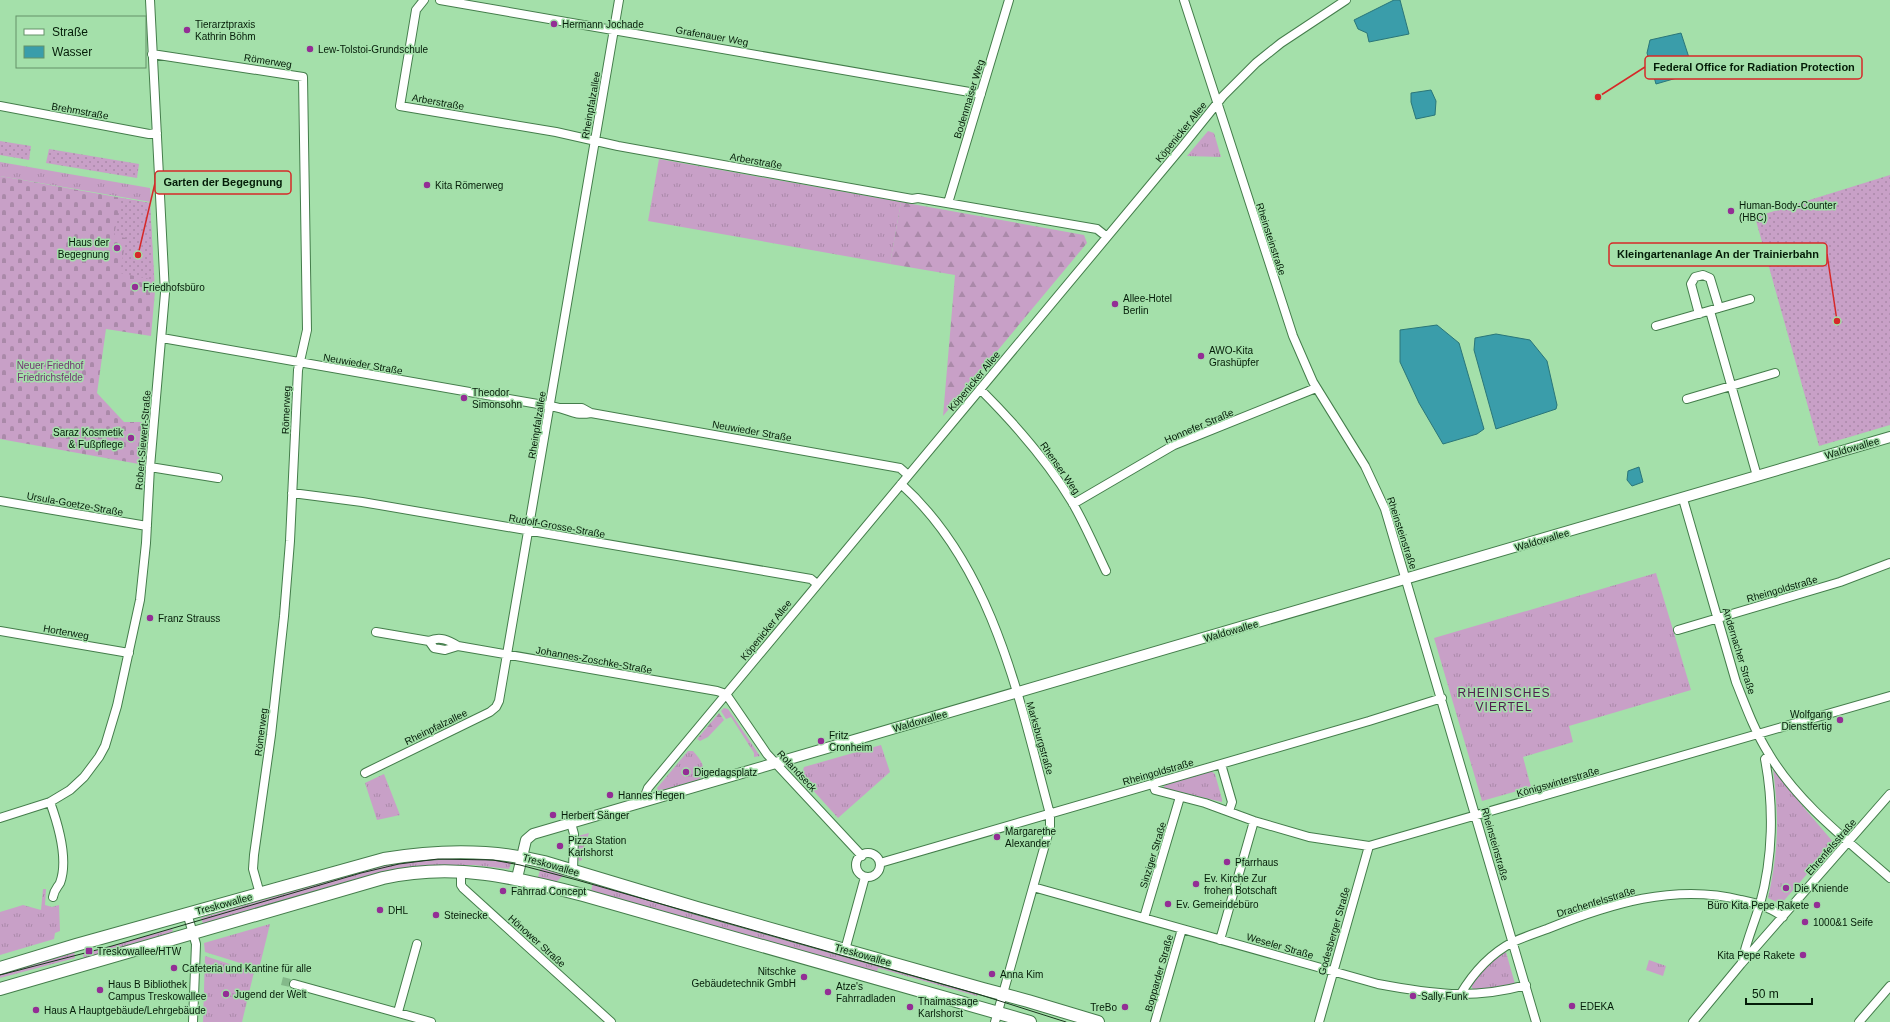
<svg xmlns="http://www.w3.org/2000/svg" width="1890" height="1022" viewBox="0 0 1890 1022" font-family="Arial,sans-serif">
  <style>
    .grass { fill: url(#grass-tufts) }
    .forest { fill: url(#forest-firs) }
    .cemetery { fill: url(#cemetery-stones) }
    .garden { fill: url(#garden-dots) }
    .water { fill: #3a9daa; stroke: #2a7679 }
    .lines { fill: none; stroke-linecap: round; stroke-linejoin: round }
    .minor-tunnel { stroke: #84b98a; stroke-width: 8; stroke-dasharray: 8 4; stroke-linecap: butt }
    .minor-casing { stroke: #447d4b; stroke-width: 10 }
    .tertiary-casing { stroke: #447d4b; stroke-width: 12 }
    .secondary-casing { stroke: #447d4b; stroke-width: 14 }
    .minor { stroke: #fff; stroke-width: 8 }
    .tertiary { stroke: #fff; stroke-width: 10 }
    .secondary { stroke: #fff; stroke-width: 12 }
    .tram { stroke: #19351d; stroke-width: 1 }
    .poi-dot { fill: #932e95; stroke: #a4e0aa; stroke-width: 1.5 }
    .labels { text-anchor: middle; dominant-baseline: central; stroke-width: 3; stroke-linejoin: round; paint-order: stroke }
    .poi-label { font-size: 10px; fill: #041c08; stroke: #a4e0aa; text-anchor: start }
    .street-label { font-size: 10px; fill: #041c08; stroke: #a4e0aa }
    .park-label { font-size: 10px; fill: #733473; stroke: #a4e0aa }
    .quarter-label { font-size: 12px; letter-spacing: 1px; fill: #502051; stroke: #a4e0aa }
    .leader { fill: none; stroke: #d62828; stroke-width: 1.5 }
    .callout-dot { fill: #d62828; stroke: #a4e0aa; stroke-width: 1.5 }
    .callout { fill: #a4e0aa; stroke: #d62828; stroke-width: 1.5 }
    .callout-label { font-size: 11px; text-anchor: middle; font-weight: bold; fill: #041c08 }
  </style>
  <defs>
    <pattern id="grass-tufts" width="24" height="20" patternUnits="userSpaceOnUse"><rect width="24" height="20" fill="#c8a0c7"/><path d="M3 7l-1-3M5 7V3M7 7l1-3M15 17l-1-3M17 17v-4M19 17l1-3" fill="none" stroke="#aa89a9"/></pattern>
    <pattern id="forest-firs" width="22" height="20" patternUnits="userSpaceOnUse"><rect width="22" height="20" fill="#c8a0c7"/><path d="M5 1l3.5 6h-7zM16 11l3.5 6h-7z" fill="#aa89a9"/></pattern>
    <pattern id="cemetery-stones" width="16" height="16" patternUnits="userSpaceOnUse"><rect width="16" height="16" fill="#c8a0c7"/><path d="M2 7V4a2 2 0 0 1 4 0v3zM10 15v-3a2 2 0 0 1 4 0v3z" fill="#aa89a9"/></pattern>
    <pattern id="garden-dots" width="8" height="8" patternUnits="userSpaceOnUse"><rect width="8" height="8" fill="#c8a0c7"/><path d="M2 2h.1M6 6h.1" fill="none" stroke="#aa89a9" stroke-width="1.8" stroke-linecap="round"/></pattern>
  </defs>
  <rect width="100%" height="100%" fill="#a4e0aa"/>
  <!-- grass -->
  <path class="grass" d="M 1208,131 L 1214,133 L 1221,157 L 1187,156 Z
    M 659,159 L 901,202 L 890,264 L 648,221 Z
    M 0,162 L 150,188 L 151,202 L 0,176 Z
    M 1656,573 L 1691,690 L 1569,726 L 1573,742 L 1523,757 L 1531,787 L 1482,801 L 1434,638 Z
    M 724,708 L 728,709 L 760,756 L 754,757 L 754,753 L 731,717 L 726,719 L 721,711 Z
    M 881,745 L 890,772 L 838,818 L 801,777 L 804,767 Z
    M 688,751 L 693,751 C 701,760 708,768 699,780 L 658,791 L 657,788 Z
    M 1773,768 L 1805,809 L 1834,843 L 1781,904 L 1768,898 C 1779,849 1779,818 1773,768 Z
    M 1211,771 L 1215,774 L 1222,799 L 1222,802 L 1163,788 L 1165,785 Z
    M 384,774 L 400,815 L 377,820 L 365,783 Z
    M 589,833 L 581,856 L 582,860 L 579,861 L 577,854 L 578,836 Z
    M 464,856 L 512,861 L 509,869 L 474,865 L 434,866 L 204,926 L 201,918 L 397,861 Z
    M 541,867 L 565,874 L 556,882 L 538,877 Z
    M 593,883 L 978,993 L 977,996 L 878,968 L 877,972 L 591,891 Z
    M 43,889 L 46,889 L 45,905 L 52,907 L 59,905 L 60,931 L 55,933 L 54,939 L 0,955 L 0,912 L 23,905 L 41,910 Z
    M 270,924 L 259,969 L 205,952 L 204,943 Z
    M 172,929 L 173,931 L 170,933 L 171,935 L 87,961 L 86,958 L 84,958 L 83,954 Z
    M 74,950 L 75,958 L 0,978 L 0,973 Z
    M 1506,952 L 1515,984 L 1475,990 L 1472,988 L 1471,983 L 1490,963 Z
    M 205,956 L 254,972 L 242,1022 L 203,1022 Z
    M 1649,960 L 1666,966 L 1663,976 L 1646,970 Z"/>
  <!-- forest -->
  <path class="forest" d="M 901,202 L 1084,235 L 1087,243 L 943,416 L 955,275 L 890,264 Z
    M 719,713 L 724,720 L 708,737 L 700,741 L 697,739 Z"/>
  <!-- cemetery -->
  <path class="cemetery" d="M 0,176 L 150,203 L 155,291 L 151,336 L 106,329 L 97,393 L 124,422 L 143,422 L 139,464 L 0,439 Z"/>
  <!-- garden -->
  <path class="garden" d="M 0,141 L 31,146 L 29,160 L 0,155 Z
    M 49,149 L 139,164 L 137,178 L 46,163 Z
    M 1890,175 L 1890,425 L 1819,446 L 1755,217 Z
    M 121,198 L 150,203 L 154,280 L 120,273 L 126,238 L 114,236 Z"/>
  <!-- water -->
  <path class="water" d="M 1394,0 L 1400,0 L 1409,34 L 1369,42 L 1367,33 L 1358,29 L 1354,20 Z
    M 1681,33 L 1694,73 L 1656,84 L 1647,53 L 1650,40 Z
    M 1431,90 L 1436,101 L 1435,115 L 1416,119 L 1411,102 L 1411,93 Z
    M 1437,325 L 1459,343 L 1484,429 L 1477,434 L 1443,444 L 1419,403 L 1400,362 L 1400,330 Z
    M 1496,334 L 1530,340 L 1547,361 L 1557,405 L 1556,409 L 1496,429 L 1474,350 L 1475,338 Z
    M 1639,467 L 1643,482 L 1632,486 L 1627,480 L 1628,471 Z"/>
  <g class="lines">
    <!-- minor-tunnel -->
    <path class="minor-tunnel" d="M 282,981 L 294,984"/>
    <defs>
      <path id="minor" d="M 424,0 L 416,10 L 400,106 L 556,132 L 618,146 L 912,199 L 918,198 L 1097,229 L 1107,237
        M 440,0 L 981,94
        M 1184,0 L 1293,336 L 1313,382 L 1365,466 L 1385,509 L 1536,1022
        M 152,54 L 303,77 L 307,330 L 298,370 L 290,541 L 284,616 L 271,735 L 254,855 L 253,869 L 260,894
        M 0,106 L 149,134 L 157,133
        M 948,203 L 1009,0
        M 1710,311 L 1757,476
        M 1699,314 L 1691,284 L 1695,277 L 1703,275 L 1710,278 L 1719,308
        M 1656,326 L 1750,299
        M 162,338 L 555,407 C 570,410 573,416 591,413
        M 980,389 C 1015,424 1047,460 1072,502 C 1085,524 1095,548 1106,571
        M 1687,399 L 1775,373
        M 560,408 L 582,408 L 591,413 L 900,468 L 908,475
        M 150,467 L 218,478
        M 901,484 C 994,568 1019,699 1050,814 L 1050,827 L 995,1022
        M 292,493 L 362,502 L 811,579 L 817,584
        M 1683,499 L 1736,682 C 1746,707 1755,732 1769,754 C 1798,803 1848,841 1890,878
        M 0,501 L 147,526
        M 1073,504 L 1174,445 L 1316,388
        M 1678,630 L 1840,582 L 1890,563
        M 0,631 L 129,653
        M 376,632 L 429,641 C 440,636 448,640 458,646 L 717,691 L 726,694
        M 429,641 L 434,648 L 445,650 L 458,646
        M 726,694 L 767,754 L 862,856
        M 1221,764 L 1232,802 L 1229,811
        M 365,773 L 490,712 L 496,707 L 499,701 L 619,0
        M 1153,784 L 1155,790 L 1205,803 L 1254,821 L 1309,837 L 1369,846 L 1890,696
        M 646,801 L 645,796 L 648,788 L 1182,147 L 1223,96 L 1256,63 L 1281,43 L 1346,0
        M 50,802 C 58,824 69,859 60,883 C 57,888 54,890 53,897
        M 0,818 L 50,802 L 70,790 L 84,777 L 99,757 L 105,746 L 117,706 L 140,600 L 146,543 L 150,467 L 165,293 L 150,0
        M 571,823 L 574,834 L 573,871
        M856 865a12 12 0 1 1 24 0a12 12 0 1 1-24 0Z
        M 880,863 L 1369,721 L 1442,698
        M 461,871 L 461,885 L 463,888 L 611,1022
        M 1033,887 L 1378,984 C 1432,994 1471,1000 1526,985
        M 187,913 L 196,944 L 193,1022
        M 1144,918 L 1180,797
        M 1220,940 L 1254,821
        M 845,950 L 865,877
        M 1742,962 C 1746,942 1754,924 1760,904 C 1773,858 1774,806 1765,759 L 1769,755
        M 294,984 L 431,1022
        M 1460,995 C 1473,973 1490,954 1513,942 C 1524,937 1536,933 1547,929 C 1609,904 1675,883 1741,900 C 1756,903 1771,907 1783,917
        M 398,1012 L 417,944
        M 1155,1022 L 1182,929
        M 1319,1022 L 1369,846
        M 1693,1022 L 1741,964 L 1890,794
        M 1859,1022 L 1890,986"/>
      <path id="tertiary" d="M 517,878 L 526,840 L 533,834 L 1890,437"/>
      <path id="secondary" d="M 0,968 L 76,945 L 384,859 C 437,850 492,849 544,862 L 697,908 L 983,989 L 1028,1001 L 1098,1022
        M 0,989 L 383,878 C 454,862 514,877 583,895 L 1030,1022"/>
    </defs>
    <!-- minor casing -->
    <use href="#minor" class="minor-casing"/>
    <!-- tertiary casing -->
    <use href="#tertiary" class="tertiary-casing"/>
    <!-- secondary casing -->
    <use href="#secondary" class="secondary-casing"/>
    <!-- minor -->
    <use href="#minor" class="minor"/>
    <!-- tertiary -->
    <use href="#tertiary" class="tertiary"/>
    <!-- secondary -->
    <use href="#secondary" class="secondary"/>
    <!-- tram -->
    <path class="tram" d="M 0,975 L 112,946 L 361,873 L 399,864 L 438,859 L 493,860 L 520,865 L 577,880 L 981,995 L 1066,1022"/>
  </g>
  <!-- markers -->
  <g class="poi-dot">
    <circle cx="554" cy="24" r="4"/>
    <circle cx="187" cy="30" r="4"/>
    <circle cx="310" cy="49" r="4"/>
    <circle cx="427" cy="185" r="4"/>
    <circle cx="1731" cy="211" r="4"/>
    <circle cx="117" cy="248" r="4"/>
    <circle cx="135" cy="287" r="4"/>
    <circle cx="1115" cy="304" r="4"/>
    <circle cx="1201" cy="356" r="4"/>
    <circle cx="464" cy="398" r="4"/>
    <circle cx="131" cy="438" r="4"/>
    <circle cx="150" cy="618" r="4"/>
    <circle cx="1840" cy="720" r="4"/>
    <circle cx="821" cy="741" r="4"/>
    <circle cx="686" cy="772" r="4"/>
    <circle cx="610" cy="795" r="4"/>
    <circle cx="553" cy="815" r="4"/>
    <circle cx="997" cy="837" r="4"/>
    <circle cx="560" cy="846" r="4"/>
    <circle cx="1227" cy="862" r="4"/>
    <circle cx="1196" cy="884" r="4"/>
    <circle cx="1786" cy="888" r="4"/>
    <circle cx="503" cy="891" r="4"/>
    <circle cx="1168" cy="904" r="4"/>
    <circle cx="1817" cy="905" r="4"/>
    <circle cx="380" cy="910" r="4"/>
    <circle cx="436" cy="915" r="4"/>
    <circle cx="1805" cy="922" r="4"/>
    <rect x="85" y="947" width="8" height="8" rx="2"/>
    <circle cx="1803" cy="955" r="4"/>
    <circle cx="174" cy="968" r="4"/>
    <circle cx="992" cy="974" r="4"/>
    <circle cx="804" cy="977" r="4"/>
    <circle cx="100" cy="990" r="4"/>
    <circle cx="828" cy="992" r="4"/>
    <circle cx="226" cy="994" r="4"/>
    <circle cx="1413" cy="996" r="4"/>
    <circle cx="1572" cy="1006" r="4"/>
    <circle cx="910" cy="1007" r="4"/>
    <circle cx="1125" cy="1007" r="4"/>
    <circle cx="36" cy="1010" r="4"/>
  </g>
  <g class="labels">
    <!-- poi labels -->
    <g class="poi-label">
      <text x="195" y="24">Tierarztpraxis<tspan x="195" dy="12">Kathrin Böhm</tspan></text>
      <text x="562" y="24">Hermann Jochade</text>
      <text x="318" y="49">Lew-Tolstoi-Grundschule</text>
      <text x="435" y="185">Kita Römerweg</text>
      <text x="1739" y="205">Human-Body-Counter<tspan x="1739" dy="12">(HBC)</tspan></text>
      <text x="109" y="242" text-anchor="end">Haus der<tspan x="109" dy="12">Begegnung</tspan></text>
      <text x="143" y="287">Friedhofsbüro</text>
      <text x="1123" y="298">Allee-Hotel<tspan x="1123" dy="12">Berlin</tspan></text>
      <text x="1209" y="350">AWO-Kita<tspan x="1209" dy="12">Grashüpfer</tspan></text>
      <text x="472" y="392">Theodor<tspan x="472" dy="12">Simonsohn</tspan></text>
      <text x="123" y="432" text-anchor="end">Saraz Kosmetik<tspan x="123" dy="12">&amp; Fußpflege</tspan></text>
      <text x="158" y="618">Franz Strauss</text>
      <text x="1832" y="714" text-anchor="end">Wolfgang<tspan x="1832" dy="12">Dienstfertig</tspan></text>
      <text x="829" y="735">Fritz<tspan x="829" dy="12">Cronheim</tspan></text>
      <text x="694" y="772">Digedagsplatz</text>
      <text x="618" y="795">Hannes Hegen</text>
      <text x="561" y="815">Herbert Sänger</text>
      <text x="1005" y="831">Margarethe<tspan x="1005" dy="12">Alexander</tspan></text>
      <text x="568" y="840">Pizza Station<tspan x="568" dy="12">Karlshorst</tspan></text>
      <text x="1235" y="862">Pfarrhaus</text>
      <text x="1204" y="878">Ev. Kirche Zur<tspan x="1204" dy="12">frohen Botschaft</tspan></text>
      <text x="1794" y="888">Die Kniende</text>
      <text x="511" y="891">Fahrrad Concept</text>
      <text x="1176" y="904">Ev. Gemeindebüro</text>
      <text x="1809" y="905" text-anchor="end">Büro Kita Pepe Rakete</text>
      <text x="388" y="910">DHL</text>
      <text x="444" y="915">Steinecke</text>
      <text x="1813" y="922">1000&amp;1 Seife</text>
      <text x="97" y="951">Treskowallee/HTW</text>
      <text x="1795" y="955" text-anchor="end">Kita Pepe Rakete</text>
      <text x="182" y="968">Cafeteria und Kantine für alle</text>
      <text x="796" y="971" text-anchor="end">Nitschke<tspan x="796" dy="12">Gebäudetechnik GmbH</tspan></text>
      <text x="1000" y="974">Anna Kim</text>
      <text x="108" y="984">Haus B Bibliothek<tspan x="108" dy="12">Campus Treskowallee</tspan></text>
      <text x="836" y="986">Atze's<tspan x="836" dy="12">Fahrradladen</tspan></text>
      <text x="234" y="994">Jugend der Welt</text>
      <text x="1421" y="996">Sally Funk</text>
      <text x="918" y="1001">Thaimassage<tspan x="918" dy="12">Karlshorst</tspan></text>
      <text x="1580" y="1006">EDEKA</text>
      <text x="1117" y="1007" text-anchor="end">TreBo</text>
      <text x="44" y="1010">Haus A Hauptgebäude/Lehrgebäude</text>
    </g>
    <!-- street labels -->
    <g class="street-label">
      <text transform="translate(712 36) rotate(10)">Grafenauer Weg</text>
      <text transform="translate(268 61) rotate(9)">Römerweg</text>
      <text transform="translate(969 99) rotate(-73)">Bodenmaiser Weg</text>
      <text transform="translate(438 102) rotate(10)">Arberstraße</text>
      <text transform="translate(591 105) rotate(-80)">Rheinpfalzallee</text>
      <text transform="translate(80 111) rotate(10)">Brehmstraße</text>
      <text transform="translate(1181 132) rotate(-51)">Köpenicker Allee</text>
      <text transform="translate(756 161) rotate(10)">Arberstraße</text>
      <text transform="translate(1271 239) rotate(72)">Rheinsteinstraße</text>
      <text transform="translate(363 364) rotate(10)">Neuwieder Straße</text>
      <text transform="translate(974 381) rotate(-50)">Köpenicker Allee</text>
      <text transform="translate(286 410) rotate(-88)">Römerweg</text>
      <text transform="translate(537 425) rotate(-81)">Rheinpfalzallee</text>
      <text transform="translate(1199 426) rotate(-23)">Honnefer Straße</text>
      <text transform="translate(752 431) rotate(10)">Neuwieder Straße</text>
      <text transform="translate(143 440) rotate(-85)">Robert-Siewert-Straße</text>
      <text transform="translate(1852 448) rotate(-16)">Waldowallee</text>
      <text transform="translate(1060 468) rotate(55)">Rhenser Weg</text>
      <text transform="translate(75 504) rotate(10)">Ursula-Goetze-Straße</text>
      <text transform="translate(557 526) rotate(10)">Rudolf-Grosse-Straße</text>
      <text transform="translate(1402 533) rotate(72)">Rheinsteinstraße</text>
      <text transform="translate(1542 540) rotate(-16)">Waldowallee</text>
      <text transform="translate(1782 589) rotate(-16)">Rheingoldstraße</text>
      <text transform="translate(766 630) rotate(-51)">Köpenicker Allee</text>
      <text transform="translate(1231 631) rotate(-16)">Waldowallee</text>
      <text transform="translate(66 632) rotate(10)">Horterweg</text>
      <text transform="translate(1739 651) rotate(73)">Andernacher Straße</text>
      <text transform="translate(594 660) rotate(10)">Johannes-Zoschke-Straße</text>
      <text transform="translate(920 721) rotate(-16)">Waldowallee</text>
      <text transform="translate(436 727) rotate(-26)">Rheinpfalzallee</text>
      <text transform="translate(261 732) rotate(-83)">Römerweg</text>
      <text transform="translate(1040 738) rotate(74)">Marksburgstraße</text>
      <text transform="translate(797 771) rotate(47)">Rolandseck</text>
      <text transform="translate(1158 772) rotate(-16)">Rheingoldstraße</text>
      <text transform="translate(1558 782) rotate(-16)">Königswinterstraße</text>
      <text transform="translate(1495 844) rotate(74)">Rheinsteinstraße</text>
      <text transform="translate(1831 847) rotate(-49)">Ehrenfelsstraße</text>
      <text transform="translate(1153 855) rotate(-73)">Sinziger Straße</text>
      <text transform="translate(551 865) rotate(16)">Treskowallee</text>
      <text transform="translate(1596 902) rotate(-17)">Drachenfelsstraße</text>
      <text transform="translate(224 904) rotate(-15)">Treskowallee</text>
      <text transform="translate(1334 931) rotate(-74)">Godesberger Straße</text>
      <text transform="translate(537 941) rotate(42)">Hönower Straße</text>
      <text transform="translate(1280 946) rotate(16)">Weseler Straße</text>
      <text transform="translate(863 955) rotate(16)">Treskowallee</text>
      <text transform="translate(1159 973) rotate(-74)">Bopparder Straße</text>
    </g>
    <!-- park labels -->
    <g class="park-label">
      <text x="50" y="365">Neuer Friedhof<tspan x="50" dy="12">Friedrichsfelde</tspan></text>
    </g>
    <!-- quarter labels -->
    <g class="quarter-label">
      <text x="1504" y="693">RHEINISCHES<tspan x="1504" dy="14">VIERTEL</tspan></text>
    </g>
  </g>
  <!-- callouts -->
  <path class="leader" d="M1598 97L1645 67M138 255L155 183M1837 321L1827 254"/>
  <g class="callout-dot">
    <circle cx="1598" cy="97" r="4"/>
    <circle cx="138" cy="255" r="4"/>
    <circle cx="1837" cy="321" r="4"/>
  </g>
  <g class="callout">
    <rect x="1645" y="56" width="217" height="23" rx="4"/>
    <rect x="155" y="171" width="136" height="23" rx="4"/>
    <rect x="1609" y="243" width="218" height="23" rx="4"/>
  </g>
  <g class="callout-label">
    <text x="1754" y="71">Federal Office for Radiation Protection</text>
    <text x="223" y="186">Garten der Begegnung</text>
    <text x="1718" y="258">Kleingartenanlage An der Trainierbahn</text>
  </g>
  <!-- legend -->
  <rect x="16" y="16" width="130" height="52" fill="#a4e0aa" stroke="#649269"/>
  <rect x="24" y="29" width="20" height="6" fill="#ffffff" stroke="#649269"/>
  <text x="52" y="36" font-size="12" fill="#041c08">Straße</text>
  <rect x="24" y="46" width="20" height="12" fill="#3a9daa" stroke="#649269"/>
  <text x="52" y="56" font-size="12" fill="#041c08">Wasser</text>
  <!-- scale -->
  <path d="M1746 998v6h66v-6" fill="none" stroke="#041c08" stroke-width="2"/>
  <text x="1752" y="998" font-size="12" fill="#041c08" stroke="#a4e0aa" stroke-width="3" paint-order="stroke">50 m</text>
</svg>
